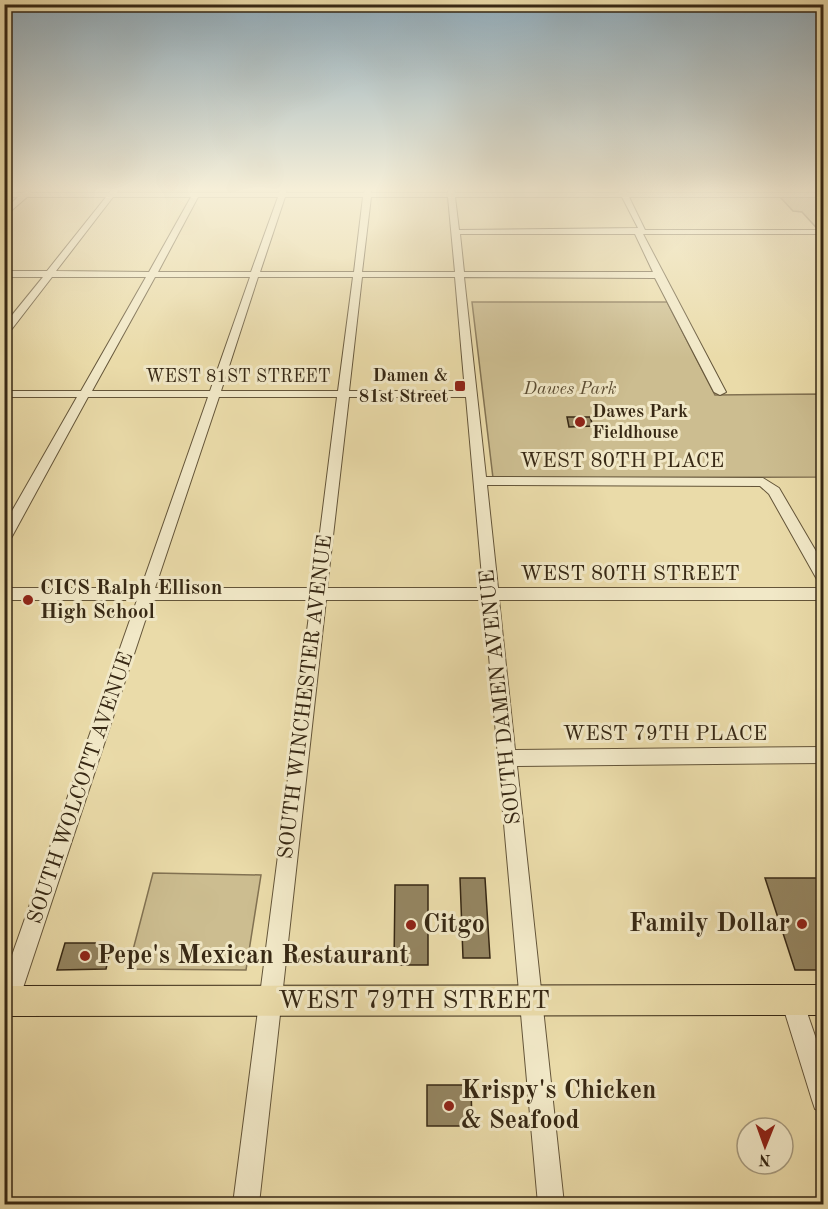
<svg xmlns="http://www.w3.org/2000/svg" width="828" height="1209" viewBox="0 0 828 1209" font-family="'Old Standard TT',serif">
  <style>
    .green { fill: #ccbd90; stroke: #827252; stroke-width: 1.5 }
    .building { fill: #948561; stroke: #372814; stroke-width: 1.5 }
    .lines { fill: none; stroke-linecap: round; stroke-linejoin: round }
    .minor-casing { stroke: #645539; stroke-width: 2 }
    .major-casing { stroke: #372814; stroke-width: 2 }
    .minor { fill: #f1e8c7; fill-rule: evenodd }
    .major { fill: #eadba9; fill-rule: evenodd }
    .poi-dot { fill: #8f2418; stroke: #f1e8c7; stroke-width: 2 }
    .labels { text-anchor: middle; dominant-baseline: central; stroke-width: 6; stroke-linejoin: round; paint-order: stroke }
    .far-poi-label { font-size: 18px; font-weight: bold; fill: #372814; stroke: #f1e8c7; text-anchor: end }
    .far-street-label { font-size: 18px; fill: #372814; stroke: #f1e8c7 }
    .far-park-label { font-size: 18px; font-style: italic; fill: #5c4d33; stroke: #f1e8c7 }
    .street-label { font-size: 21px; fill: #372814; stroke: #f1e8c7 }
    .poi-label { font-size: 21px; font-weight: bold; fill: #372814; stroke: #f1e8c7; text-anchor: start }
    .near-poi-label { font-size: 26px; font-weight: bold; fill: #372814; stroke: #f1e8c7; text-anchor: start }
    .near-street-label { font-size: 26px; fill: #372814; stroke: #f1e8c7 }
  </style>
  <rect width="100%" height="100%" fill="#eadba9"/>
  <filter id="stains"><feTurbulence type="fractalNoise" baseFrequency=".00333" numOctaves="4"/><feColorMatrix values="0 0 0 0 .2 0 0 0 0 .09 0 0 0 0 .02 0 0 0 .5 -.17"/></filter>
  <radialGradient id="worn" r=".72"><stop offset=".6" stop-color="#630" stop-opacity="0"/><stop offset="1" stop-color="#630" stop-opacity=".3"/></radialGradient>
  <!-- green -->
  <path class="green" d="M 119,189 L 280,189 L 277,193 L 119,193 L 117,192 Z
    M 780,197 L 823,197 L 823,235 L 802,212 L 793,211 Z
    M 472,302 L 667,302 L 715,395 L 823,394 L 823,477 L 493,478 Z
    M 153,873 L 261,875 L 246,970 L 128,969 Z"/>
  <!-- building -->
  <path class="building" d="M 567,417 L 590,417 L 593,426 L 569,427 Z
    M 460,878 L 485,878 L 490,958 L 463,958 Z
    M 765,878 L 824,878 L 824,970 L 795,970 Z
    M 395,885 L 428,885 L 428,965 L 394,965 Z
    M 65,943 L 112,943 L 106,969 L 57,970 Z
    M 427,1085 L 471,1085 L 472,1126 L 427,1126 Z"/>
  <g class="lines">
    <defs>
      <path id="minor" d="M 112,189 L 118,189 L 117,193 L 279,193 L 281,189 L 287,189 L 286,193 L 364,193 L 365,189 L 371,189 L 371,193 L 448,193 L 448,189 L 454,189 L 455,193 L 619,193 L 618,189 L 624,189 L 627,193 L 819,193 L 823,195 L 819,197 L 629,197 L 645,230 L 817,230 L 821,232 L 817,234 L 643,234 L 726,392 L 720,395 L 714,392 L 655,278 L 464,277 L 486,477 L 763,478 L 779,488 L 824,565 L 824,584 L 819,583 L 769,494 L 760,486 L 487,485 L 498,588 L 824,588 L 824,600 L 499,600 L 515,750 L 824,747 L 824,763 L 517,766 L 564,1204 L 538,1204 L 484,600 L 326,600 L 259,1204 L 233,1204 L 311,600 L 152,600 L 18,1003 L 15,1011 L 4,1013 L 4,978 L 137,600 L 4,600 L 4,588 L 141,588 L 208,397 L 88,397 L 9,542 L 4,543 L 4,525 L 77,397 L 4,397 L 4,391 L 81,391 L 146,277 L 52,277 L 8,334 L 4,335 L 4,325 L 43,277 L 4,277 L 4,271 L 47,271 L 106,197 L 27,197 L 4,217 L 4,210 L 18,197 L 4,197 L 4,193 L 23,193 L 28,190 L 31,193 L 109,193 ZM 113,197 L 191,197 L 149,272 L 56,271 ZM 198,197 L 278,197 L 251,272 L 158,272 ZM 285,197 L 363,197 L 354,272 L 260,272 ZM 371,197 L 448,197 L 455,272 L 362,272 ZM 455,197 L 622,197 L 638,228 L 459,230 ZM 460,234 L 635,234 L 653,272 L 464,272 ZM 155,277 L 250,277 L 210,391 L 92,391 ZM 258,277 L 353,277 L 338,391 L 221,391 ZM 362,277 L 455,277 L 465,391 L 349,391 ZM 219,397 L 337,397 L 313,588 L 155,588 ZM 349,397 L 466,397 L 483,588 L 327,588 Z
        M 792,989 L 800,992 L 824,1062 L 824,1112 L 815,1109 L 812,1100 L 781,1000 L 784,992 Z"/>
      <path id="major" d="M 824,985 L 824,1015 L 4,1016 L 4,986 Z"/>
    </defs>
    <!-- minor casing -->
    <use href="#minor" class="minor-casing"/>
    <!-- major casing -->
    <use href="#major" class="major-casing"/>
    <!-- minor -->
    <use href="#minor" class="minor"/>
    <!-- major -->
    <use href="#major" class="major"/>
  </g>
  <!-- sky -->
  <linearGradient id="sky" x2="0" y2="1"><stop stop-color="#90abba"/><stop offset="0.53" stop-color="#f6efd8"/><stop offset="1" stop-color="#f6efd8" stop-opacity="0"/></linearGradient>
  <rect width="828" height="358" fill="url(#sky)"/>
  <!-- markers -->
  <g class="poi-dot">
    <rect x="454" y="380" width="12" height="12" rx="3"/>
    <circle cx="580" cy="422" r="6"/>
    <circle cx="28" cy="600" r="6"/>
    <circle cx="802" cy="924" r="6"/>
    <circle cx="411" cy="925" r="6"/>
    <circle cx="85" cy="956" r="6"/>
    <circle cx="449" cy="1106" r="6"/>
  </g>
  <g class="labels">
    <!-- far-poi labels -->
    <g class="far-poi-label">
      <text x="448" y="376">Damen &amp;<tspan x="448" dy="21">81st Street</tspan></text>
      <text x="592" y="412" text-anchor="start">Dawes Park<tspan x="592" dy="21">Fieldhouse</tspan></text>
    </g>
    <!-- far-street labels -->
    <g class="far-street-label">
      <text x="238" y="377">WEST 81ST STREET</text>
    </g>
    <!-- far-park labels -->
    <g class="far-park-label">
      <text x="570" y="389">Dawes Park</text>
    </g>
    <!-- street labels -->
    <g class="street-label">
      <text x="622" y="461">WEST 80TH PLACE</text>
      <text x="630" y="574">WEST 80TH STREET</text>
      <text transform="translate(306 697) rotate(-83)">SOUTH WINCHESTER AVENUE</text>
      <text transform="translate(501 697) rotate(-96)">SOUTH DAMEN AVENUE</text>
      <text x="665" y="734">WEST 79TH PLACE</text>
      <text transform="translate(81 788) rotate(-71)">SOUTH WOLCOTT AVENUE</text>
    </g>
    <!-- poi labels -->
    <g class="poi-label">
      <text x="40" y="588">CICS Ralph Ellison<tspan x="40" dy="24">High School</tspan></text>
    </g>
    <!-- near-poi labels -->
    <g class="near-poi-label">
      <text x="790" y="924" text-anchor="end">Family Dollar</text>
      <text x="423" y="925">Citgo</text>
      <text x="97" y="956">Pepe's Mexican Restaurant</text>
      <text x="461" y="1091">Krispy's Chicken<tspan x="461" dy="30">&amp; Seafood</tspan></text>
    </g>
    <!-- near-street labels -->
    <g class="near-street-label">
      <text x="414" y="1001">WEST 79TH STREET</text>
    </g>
  </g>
  <!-- margin -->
  <rect width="828" height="1209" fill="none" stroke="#eadba9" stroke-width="24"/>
  <rect x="6" y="6" width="816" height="1197" fill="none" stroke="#372814" stroke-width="3"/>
  <rect x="12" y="12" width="804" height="1185" fill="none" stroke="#372814" stroke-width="1.5"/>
  <!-- north arrow -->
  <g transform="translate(765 1146) rotate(181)"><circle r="28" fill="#f1e8c7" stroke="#a79b7f" stroke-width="1.5"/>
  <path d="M0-4.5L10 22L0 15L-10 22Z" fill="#8f2418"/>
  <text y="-9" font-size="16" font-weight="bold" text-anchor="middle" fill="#372814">N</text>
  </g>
  <rect width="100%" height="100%" filter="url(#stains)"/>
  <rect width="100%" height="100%" fill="url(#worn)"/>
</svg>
